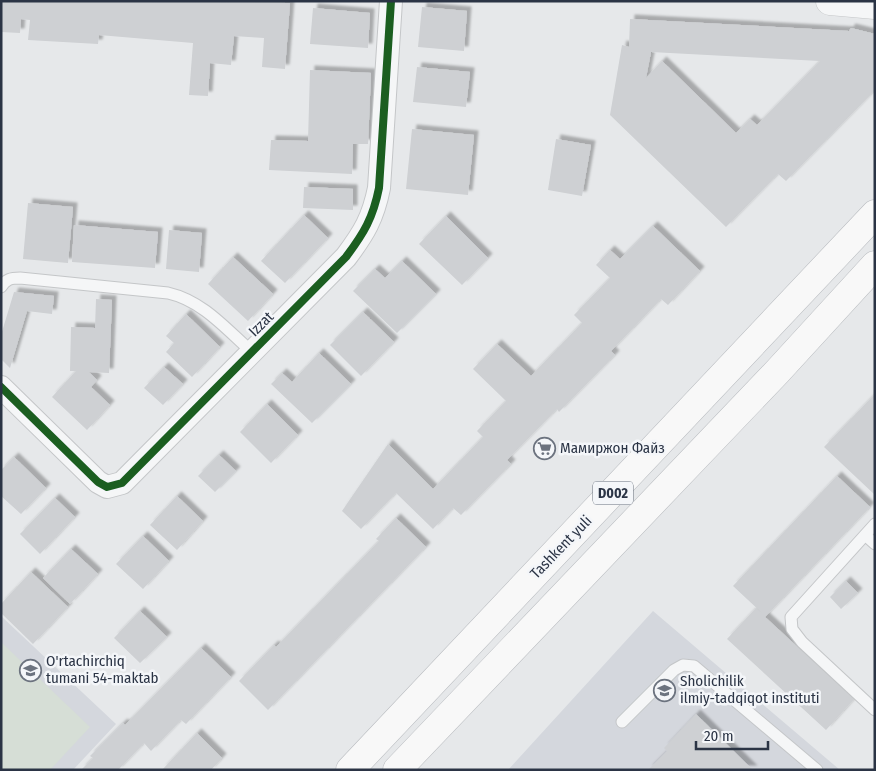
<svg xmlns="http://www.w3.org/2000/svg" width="876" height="771" viewBox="0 0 876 771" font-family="'Fira Sans Condensed',sans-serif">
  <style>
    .built { fill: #d4d7dd }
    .green { fill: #d6ded6 }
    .building { fill: #ced0d3; fill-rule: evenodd; filter: url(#shadow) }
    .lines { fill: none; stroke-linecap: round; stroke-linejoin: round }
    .service-casing { stroke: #c4c6c8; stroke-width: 13 }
    .minor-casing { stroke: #c4c6c8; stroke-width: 24 }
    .tertiary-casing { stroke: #c4c6c8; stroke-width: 29 }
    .trunk-casing { stroke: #b8bbbf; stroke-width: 29 }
    .service { stroke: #f5f6f7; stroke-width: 11 }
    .minor { stroke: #f5f6f7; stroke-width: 22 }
    .tertiary { stroke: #f5f6f7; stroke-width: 28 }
    .trunk { stroke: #f8f8f8; stroke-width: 28 }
    .cycleway-casing { stroke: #f4f6f9; stroke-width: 11 }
    .cycleway { stroke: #1b5e20; stroke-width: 8 }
    .labels { text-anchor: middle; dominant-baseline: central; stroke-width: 5; stroke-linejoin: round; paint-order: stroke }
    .shield { fill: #f4f6f9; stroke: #676e7b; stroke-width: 1 }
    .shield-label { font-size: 14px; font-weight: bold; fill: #2b3445 }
    .street-label { font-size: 15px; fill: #2b3445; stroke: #f4f6f9 }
    .poi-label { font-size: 15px; fill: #2b3445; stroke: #f4f6f9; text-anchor: start }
  </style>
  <defs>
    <filter id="shadow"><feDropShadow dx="4.5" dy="-4.5" stdDeviation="1" flood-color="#0004"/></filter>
  </defs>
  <rect width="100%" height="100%" fill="#e6e8ea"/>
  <!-- built -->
  <path class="built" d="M 653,611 L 840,770 L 508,770 Z
    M 1,616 L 116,724 L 73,770 L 1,770 Z"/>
  <!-- green -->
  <path class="green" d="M 1,642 L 90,727 L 50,770 L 1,770 Z"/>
  <!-- building -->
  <path class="building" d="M 1,1 L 290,3 L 285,69 L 262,67 L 264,38 L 234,36 L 231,65 L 210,63 L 208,96 L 189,95 L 193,43 L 99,35 L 98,44 L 28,40 L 30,20 L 21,19 L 20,33 L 1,32 Z
    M 422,7 L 467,11 L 464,51 L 418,47 Z
    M 313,8 L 370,13 L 368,48 L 310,44 Z
    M 630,19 L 849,31 L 851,28 L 875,34 L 875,90 L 786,181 L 778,174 L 726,227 L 610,115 L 622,45 L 629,47 ZM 651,52 L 820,61 L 757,125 L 750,119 L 736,133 L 662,61 L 646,78 Z
    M 417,67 L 470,72 L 466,107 L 413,102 Z
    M 310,70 L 371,73 L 368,144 L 353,144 L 352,174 L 269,170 L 271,140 L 308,141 Z
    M 412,129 L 474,135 L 468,195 L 406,189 Z
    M 556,139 L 591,145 L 582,196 L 548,190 Z
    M 304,187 L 353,189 L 353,210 L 303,208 Z
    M 28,203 L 73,207 L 68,263 L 23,259 Z
    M 304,215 L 328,238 L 285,283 L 261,261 Z
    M 446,216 L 488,258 L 462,285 L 419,244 Z
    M 74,225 L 158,232 L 155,268 L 72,262 Z
    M 653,226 L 700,271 L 668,305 L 661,299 L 611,351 L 615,355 L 559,412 L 557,409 L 507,460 L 511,464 L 461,515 L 453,508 L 433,529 L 396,493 L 361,529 L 342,511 L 388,444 L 433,489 L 483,437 L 477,431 L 506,401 L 473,369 L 497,344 L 531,376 L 582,323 L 574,315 L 610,278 L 596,265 L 610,250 L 620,259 Z
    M 169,230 L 202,233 L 199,272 L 166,269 Z
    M 233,257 L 273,294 L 248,321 L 208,284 Z
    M 402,261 L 436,294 L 397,333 L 353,291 L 375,269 L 385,278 Z
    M 14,292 L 54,296 L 52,314 L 27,311 L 10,368 L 1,359 L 1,335 Z
    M 96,299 L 112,300 L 109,373 L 89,372 L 97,380 L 91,387 L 110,405 L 87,430 L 52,397 L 76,371 L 70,371 L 71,327 L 95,328 Z
    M 363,312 L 394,342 L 361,376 L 330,345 Z
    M 186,314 L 220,347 L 192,377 L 166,352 L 174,343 L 166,336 Z
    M 319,353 L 351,384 L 312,423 L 271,384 L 282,373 L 292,382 Z
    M 164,367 L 183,384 L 163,405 L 144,388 Z
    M 875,394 L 875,495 L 824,447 Z
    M 267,404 L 298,435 L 271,463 L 240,432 Z
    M 219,455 L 236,471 L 215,492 L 198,476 Z
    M 14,457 L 46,488 L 21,514 L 1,496 L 1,470 Z
    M 837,476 L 870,507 L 765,617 L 854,699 L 826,730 L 727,639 L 756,608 L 762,613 L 733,586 Z
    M 177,496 L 203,521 L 177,550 L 150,525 Z
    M 55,498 L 75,517 L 40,554 L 20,534 Z
    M 396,518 L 426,547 L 268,710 L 239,681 L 274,645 L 276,647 L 379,541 L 376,539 Z
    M 143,536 L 169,561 L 143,589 L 116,564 Z
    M 71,549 L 98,574 L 70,604 L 43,578 Z
    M 31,572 L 68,607 L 33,644 L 1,613 L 1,604 Z
    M 846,581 L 858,593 L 841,609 L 830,597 Z
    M 140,611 L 167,637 L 140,663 L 114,638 Z
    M 201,648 L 231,677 L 186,724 L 181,720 L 151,751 L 144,743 L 118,770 L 81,770 L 93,758 L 90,756 L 123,723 L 125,725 Z
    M 696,714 L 753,770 L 648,770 L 667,751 L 664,748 Z
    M 197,733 L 222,758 L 211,770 L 162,770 Z"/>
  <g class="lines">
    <defs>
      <path id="service" d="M 1,287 C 6,279 11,278 20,278 L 168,293 C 203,301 226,329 252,352
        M 875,524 L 791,617 L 792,629 L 802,642 L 875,710
        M 865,535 L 875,544
        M 622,722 L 674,670 L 683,665 L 694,666 L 817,770"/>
      <path id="minor" d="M 1,387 L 98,482 L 107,487 L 122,483 L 346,257 C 364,233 373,218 379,188 L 391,1"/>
      <path id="tertiary" d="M 830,1 L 875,5"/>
      <path id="trunk" d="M 350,770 L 875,214
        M 397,770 L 777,372 L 875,265"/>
    </defs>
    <!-- service casing -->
    <use href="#service" class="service-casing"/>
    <!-- minor casing -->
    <use href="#minor" class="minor-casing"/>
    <!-- tertiary casing -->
    <use href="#tertiary" class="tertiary-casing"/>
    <!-- trunk casing -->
    <use href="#trunk" class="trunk-casing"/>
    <!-- service -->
    <use href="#service" class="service"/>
    <!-- minor -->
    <use href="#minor" class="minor"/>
    <!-- tertiary -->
    <use href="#tertiary" class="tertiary"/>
    <!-- trunk -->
    <use href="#trunk" class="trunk"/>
    <defs>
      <path id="cycleway" d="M 1,387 L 98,482 L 107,487 L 122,483 L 346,257 C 364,233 373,218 379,188 L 391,1"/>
    </defs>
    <!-- cycleway casing -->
    <use href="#cycleway" class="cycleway-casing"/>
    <!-- cycleway -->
    <use href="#cycleway" class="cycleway"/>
  </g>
  <!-- icons -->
  <defs>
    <symbol id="supermarket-ring" viewBox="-11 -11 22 22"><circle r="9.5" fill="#f4f6f9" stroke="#6c737f" stroke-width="1.5"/><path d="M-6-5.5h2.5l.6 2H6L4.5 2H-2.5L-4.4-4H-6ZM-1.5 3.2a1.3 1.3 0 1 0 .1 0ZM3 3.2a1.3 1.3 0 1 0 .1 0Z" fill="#6c737f"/></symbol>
    <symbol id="school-ring" viewBox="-11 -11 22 22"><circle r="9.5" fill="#f4f6f9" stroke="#6c737f" stroke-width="1.5"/><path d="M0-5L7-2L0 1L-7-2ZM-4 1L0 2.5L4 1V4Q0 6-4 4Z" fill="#6c737f"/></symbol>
    <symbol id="university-ring" viewBox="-11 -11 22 22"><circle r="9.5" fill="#f4f6f9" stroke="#6c737f" stroke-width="1.5"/><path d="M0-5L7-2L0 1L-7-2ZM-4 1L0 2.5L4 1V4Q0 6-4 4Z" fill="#6c737f"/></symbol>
  </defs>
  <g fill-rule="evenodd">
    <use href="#supermarket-ring" x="532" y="436" width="25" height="25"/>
    <use href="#school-ring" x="18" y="658" width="25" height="25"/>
    <use href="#university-ring" x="652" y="678" width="25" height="25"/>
  </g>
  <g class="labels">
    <!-- shield labels -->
    <rect class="shield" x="593" y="481.5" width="40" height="23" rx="4"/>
    <g class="shield-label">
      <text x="613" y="493">D002</text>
    </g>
    <!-- street labels -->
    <g class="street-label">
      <text transform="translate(261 324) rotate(-45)">Izzat</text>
      <text transform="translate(561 547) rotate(-46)">Tashkent yuli</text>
    </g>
    <!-- poi labels -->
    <g class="poi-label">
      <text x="560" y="448">Мамиржон Файз</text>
      <text x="46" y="661">O'rtachirchiq<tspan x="46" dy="17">tumani 54-maktab</tspan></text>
      <text x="680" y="681">Sholichilik<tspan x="680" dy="17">ilmiy-tadqiqot instituti</tspan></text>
    </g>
  </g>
  <!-- border -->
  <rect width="876" height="771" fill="none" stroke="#2b3445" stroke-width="5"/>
  <!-- scale -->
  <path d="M696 741v8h72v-8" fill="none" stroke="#2b3445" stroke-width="2.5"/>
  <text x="704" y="741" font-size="15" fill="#2b3445" stroke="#f4f6f9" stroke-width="4" paint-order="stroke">20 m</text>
</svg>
